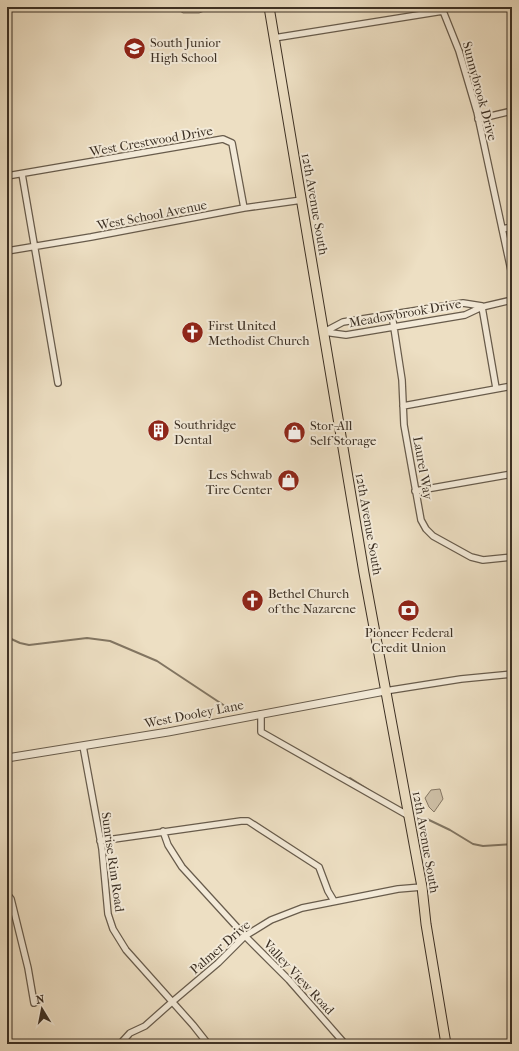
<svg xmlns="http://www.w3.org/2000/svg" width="519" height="1051" viewBox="0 0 519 1051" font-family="'IM FELL French Canon',serif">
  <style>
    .green { fill: #cfc1a8; stroke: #867866 }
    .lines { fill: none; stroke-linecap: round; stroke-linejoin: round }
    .stream { stroke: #827663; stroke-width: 2 }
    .minor-casing { stroke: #685c4c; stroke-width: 8 }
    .tertiary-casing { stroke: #685c4c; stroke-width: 9 }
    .primary-casing { stroke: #3c3024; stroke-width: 11 }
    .minor { stroke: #f3ead8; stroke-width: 5.5 }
    .tertiary { stroke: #f3ead8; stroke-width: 7 }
    .primary { stroke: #eddfc3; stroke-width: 9 }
    .labels { text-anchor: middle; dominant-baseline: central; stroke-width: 4; stroke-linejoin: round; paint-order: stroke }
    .poi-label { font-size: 13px; fill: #3c3024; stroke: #f3ead8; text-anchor: start }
    .street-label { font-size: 13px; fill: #3c3024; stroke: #f3ead8 }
  </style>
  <rect width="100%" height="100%" fill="#eddfc3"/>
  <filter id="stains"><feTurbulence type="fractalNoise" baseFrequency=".005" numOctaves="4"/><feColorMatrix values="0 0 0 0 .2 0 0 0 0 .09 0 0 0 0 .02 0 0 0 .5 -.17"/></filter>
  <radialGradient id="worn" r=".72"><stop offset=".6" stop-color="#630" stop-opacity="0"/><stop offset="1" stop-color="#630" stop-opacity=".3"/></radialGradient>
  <!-- green -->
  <path class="green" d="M 174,7 L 215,7 L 199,13 L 183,13 Z
    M 440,789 L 443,799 L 434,812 L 429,807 L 425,798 L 431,790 Z"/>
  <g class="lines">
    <!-- stream -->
    <path class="stream" d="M 7,637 L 20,643 L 29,645 L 87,638 L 110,641 L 157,661 L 234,712
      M 350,778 L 372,792
      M 427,819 L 450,830 L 473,844 L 483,846 L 512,844"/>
    <defs>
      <path id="minor" d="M 444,7 L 443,11 L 459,51 L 477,112 L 512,275
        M 274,38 L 443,11
        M 478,119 L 512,111
        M 22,174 L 58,383
        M 7,176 L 223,139 L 232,143 L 244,208
        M 502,229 L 512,227
        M 7,251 L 91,237 L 244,208 L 302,200
        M 482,307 L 496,388
        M 392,315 L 402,380 L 404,425 L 421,520 L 426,529 L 433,536 L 471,557 L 483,560 L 512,557
        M 324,332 L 346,335 L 465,315 L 482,307 L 512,300
        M 324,332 L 343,322 L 463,303 L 482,306
        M 403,406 L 512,386
        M 415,491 L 512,474
        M 385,691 L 461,679 L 512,674
        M 261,714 L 261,732 L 409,816
        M 83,746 L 102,849 L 108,914 L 113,929 L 126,950 L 193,1025 L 208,1044
        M 163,831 L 168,845 L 182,867 L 245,936 L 289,980 L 345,1044
        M 100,841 L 241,821 L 248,821 L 319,867 L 328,891 L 334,901
        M 7,894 L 11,899 L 28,968 L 34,1003
        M 120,1044 L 130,1033 L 145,1026 L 172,1002 L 218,963 L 245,936 L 271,920 L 302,908 L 398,889 L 422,887"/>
      <path id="tertiary" d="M 7,758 L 168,732 L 385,691"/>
      <path id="primary" d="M 269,7 L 364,573 L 422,887 L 426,924 L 446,1044"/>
    </defs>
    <!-- minor casing -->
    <use href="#minor" class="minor-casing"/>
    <!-- tertiary casing -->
    <use href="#tertiary" class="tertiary-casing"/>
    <!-- primary casing -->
    <use href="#primary" class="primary-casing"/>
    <!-- minor -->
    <use href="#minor" class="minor"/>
    <!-- tertiary -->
    <use href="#tertiary" class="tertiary"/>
    <!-- primary -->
    <use href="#primary" class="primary"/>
  </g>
  <!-- icons -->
  <defs>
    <symbol id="school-disc" viewBox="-11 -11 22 22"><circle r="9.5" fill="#8f2418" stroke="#f3ead8"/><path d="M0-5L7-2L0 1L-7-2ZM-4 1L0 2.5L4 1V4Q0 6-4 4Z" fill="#fff"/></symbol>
    <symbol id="church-disc" viewBox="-11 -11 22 22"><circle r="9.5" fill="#8f2418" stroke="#f3ead8"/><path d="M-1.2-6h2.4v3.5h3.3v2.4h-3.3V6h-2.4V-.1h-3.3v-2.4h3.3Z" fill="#fff"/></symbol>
    <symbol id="building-disc" viewBox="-11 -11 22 22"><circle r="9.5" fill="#8f2418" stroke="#f3ead8"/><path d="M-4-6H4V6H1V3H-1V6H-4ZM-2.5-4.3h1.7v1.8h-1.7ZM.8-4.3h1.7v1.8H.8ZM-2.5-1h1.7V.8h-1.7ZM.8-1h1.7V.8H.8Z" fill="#fff"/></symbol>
    <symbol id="shop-disc" viewBox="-11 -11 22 22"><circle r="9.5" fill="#8f2418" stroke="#f3ead8"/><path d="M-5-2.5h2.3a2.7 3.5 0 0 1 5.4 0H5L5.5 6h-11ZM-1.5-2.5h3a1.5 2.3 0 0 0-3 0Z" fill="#fff"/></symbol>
    <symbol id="bank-disc" viewBox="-11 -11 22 22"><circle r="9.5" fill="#8f2418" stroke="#f3ead8"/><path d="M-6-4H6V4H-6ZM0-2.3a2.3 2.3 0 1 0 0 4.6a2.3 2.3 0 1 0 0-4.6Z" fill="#fff"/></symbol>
  </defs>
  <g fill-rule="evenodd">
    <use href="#school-disc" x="122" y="36" width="25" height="25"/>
    <use href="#church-disc" x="180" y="320" width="25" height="25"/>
    <use href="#building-disc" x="146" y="418" width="25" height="25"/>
    <use href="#shop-disc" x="282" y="420" width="25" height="25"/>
    <use href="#shop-disc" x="276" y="468" width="25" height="25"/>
    <use href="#church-disc" x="240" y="588" width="25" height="25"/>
    <use href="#bank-disc" x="396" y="598" width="25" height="25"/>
  </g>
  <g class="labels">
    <!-- poi labels -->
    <g class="poi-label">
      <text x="150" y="42">South Junior<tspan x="150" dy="15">High School</tspan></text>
      <text x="208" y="325">First United<tspan x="208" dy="15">Methodist Church</tspan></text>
      <text x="174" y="424">Southridge<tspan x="174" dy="15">Dental</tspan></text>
      <text x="310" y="425">Stor-All<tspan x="310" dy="15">Self Storage</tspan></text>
      <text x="272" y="474" text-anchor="end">Les Schwab<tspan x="272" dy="15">Tire Center</tspan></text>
      <text x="268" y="593">Bethel Church<tspan x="268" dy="15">of the Nazarene</tspan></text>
      <text x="409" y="632" text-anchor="middle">Pioneer Federal<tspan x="409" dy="15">Credit Union</tspan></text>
    </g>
    <!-- street labels -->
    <g class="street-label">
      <text transform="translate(480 91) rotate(75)">Sunnybrook Drive</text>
      <text transform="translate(151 141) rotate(-10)">West Crestwood Drive</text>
      <text transform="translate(315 204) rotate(80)">12th Avenue South</text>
      <text transform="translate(152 215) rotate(-11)">West School Avenue</text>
      <text transform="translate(405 313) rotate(-10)">Meadowbrook Drive</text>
      <text transform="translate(423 468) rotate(80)">Laurel Way</text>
      <text transform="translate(369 524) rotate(80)">12th Avenue South</text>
      <text transform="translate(194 714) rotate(-11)">West Dooley Lane</text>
      <text transform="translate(426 842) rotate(80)">12th Avenue South</text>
      <text transform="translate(113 862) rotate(82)">Sunrise Rim Road</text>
      <text transform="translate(220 947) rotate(-41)">Palmer Drive</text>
      <text transform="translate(299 977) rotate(47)">Valley View Road</text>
    </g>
  </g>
  <!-- margin -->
  <rect width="519" height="1051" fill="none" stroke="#eddfc3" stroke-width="24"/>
  <rect x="8" y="8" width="503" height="1035" fill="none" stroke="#3c3024" stroke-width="2"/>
  <rect x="12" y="12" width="495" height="1027" fill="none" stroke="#3c3024"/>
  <!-- north arrow -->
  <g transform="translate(42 1009) rotate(350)" stroke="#f3ead8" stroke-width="3" paint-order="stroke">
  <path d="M0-3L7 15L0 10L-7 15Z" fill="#3c3024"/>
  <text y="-6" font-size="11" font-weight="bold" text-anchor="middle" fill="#3c3024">N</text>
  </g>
  <rect width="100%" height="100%" filter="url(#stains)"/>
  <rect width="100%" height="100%" fill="url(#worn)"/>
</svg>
